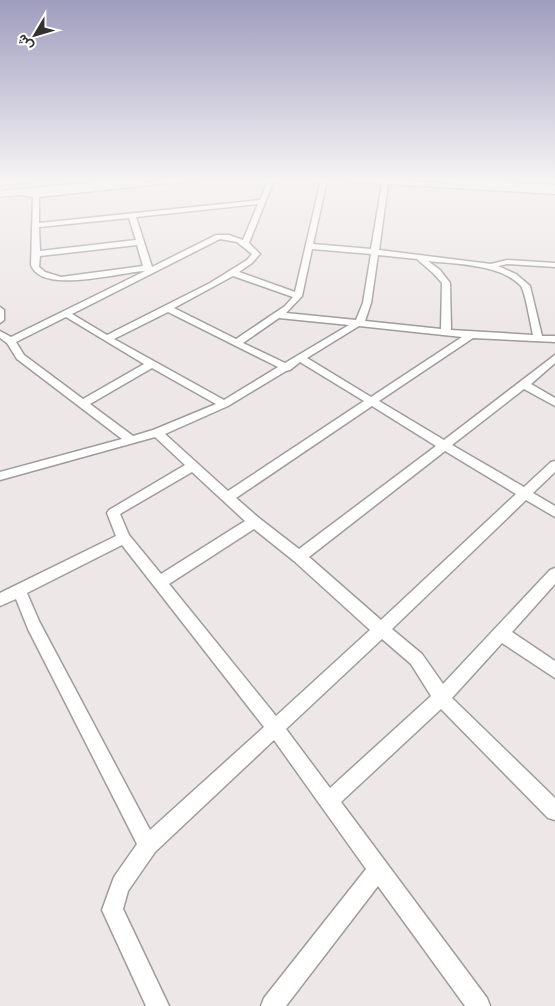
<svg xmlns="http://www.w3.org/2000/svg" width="555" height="1006" viewBox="0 0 555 1006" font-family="'Noto Sans',Vazirmatn,sans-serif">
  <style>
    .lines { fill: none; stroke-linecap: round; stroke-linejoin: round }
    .street-casing { stroke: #a19b9b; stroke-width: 3 }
    .secondary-casing { stroke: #a19b9b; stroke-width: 2 }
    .street { fill: #fff; fill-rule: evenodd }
    .secondary { fill: #fff; fill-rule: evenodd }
  </style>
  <rect width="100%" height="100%" fill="#eee7e7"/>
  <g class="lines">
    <defs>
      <path id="street" d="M 32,180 L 29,182 L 0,185 L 0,181 Z
        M 173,180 L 196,180 L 39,197 L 39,223 L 260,200 L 268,180 L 274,180 L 249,243 L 260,254 L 252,263 L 239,272 L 295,292 L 321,180 L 327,180 L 313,244 L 371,249 L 382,184 L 347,180 L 385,180 L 555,190 L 555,194 L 388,184 L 379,250 L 491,264 L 507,260 L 555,263 L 555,267 L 507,264 L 498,266 L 516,274 L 530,286 L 542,336 L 555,336 L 555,342 L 473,338 L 379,401 L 444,440 L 555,355 L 555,363 L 531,384 L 555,398 L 555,406 L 524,389 L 452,445 L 524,487 L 551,462 L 555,461 L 555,472 L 533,493 L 555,506 L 555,517 L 526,500 L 392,629 L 422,654 L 443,684 L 550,570 L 555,568 L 555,584 L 512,632 L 555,661 L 555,678 L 502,643 L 452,698 L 555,798 L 555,820 L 548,818 L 441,709 L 341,802 L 487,998 L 490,1006 L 465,1006 L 378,886 L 286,1006 L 261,1006 L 264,998 L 366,869 L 274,740 L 155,852 L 128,891 L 123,909 L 169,1006 L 146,1006 L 102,910 L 114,877 L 137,844 L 28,629 L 16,599 L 0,606 L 0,593 L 116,536 L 107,513 L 109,510 L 185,465 L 155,437 L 0,480 L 0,472 L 122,439 L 17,359 L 7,343 L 0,338 L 0,331 L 11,337 L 145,271 C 120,272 42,295 31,265 L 33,197 L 10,193 L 13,191 L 36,193 ZM 258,204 L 243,240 L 229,235 L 216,235 L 152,267 L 136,217 ZM 129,218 L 136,240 L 40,251 L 39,227 ZM 220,239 L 237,242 L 252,254 L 247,260 L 210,283 L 107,335 L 72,314 ZM 137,245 L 143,266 L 61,277 L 45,272 L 39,267 L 40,256 ZM 312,249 L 371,254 L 363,303 L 356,320 L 286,313 L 302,296 ZM 378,255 L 417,259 L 434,274 L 442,283 L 441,329 L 365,321 L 371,303 ZM 428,261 C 455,264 501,264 521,286 C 525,291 531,326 533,335 L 451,330 L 450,283 L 440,270 ZM 233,276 L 293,297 L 285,306 L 236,339 L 174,308 ZM 168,312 L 278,367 L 224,400 L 114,339 ZM 66,317 L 144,364 L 83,399 L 24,355 L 16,342 ZM 279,318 L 349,325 L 285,363 L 243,343 ZM 359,326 L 462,337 L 371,397 L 307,358 ZM 300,362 L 364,401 L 228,491 L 165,434 L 228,406 L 286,371 L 290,370 ZM 152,368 L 216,404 L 153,430 L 133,436 L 90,404 ZM 372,406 L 436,446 L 299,549 L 259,518 L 236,498 ZM 445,451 L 516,494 L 381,620 L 309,557 ZM 192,472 L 245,521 L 161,574 L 129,535 L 120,514 ZM 254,529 L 294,561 L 370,630 L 276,716 L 169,584 ZM 122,545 L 264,727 L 150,830 L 39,621 L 27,593 ZM 382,639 L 411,664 L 431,696 L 330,788 L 286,729 Z
        M 0,307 L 4,310 L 4,320 L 0,323 Z"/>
      <path id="secondary" d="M 116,180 L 147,180 L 143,183 L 0,197 L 0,191 Z
        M 167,180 L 175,180 L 175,182 L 171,185 L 168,184 Z
        M 440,180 L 480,180 L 555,185 L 555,191 L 444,183 Z"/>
    </defs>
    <!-- street casing -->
    <use href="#street" class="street-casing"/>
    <!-- secondary casing -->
    <use href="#secondary" class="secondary-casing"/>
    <!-- street -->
    <use href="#street" class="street"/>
    <!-- secondary -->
    <use href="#secondary" class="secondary"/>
  </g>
  <!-- sky -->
  <linearGradient id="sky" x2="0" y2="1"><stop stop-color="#9e9dbe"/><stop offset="0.56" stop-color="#f7f4f4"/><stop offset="1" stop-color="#f7f4f4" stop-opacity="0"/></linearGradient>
  <rect width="555" height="321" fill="url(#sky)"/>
  <!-- north arrow -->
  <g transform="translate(35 35) rotate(232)" stroke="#ffffff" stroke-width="4" paint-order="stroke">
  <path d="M0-4L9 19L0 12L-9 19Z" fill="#333031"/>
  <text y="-8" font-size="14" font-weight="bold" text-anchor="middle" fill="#333031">ش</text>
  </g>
</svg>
